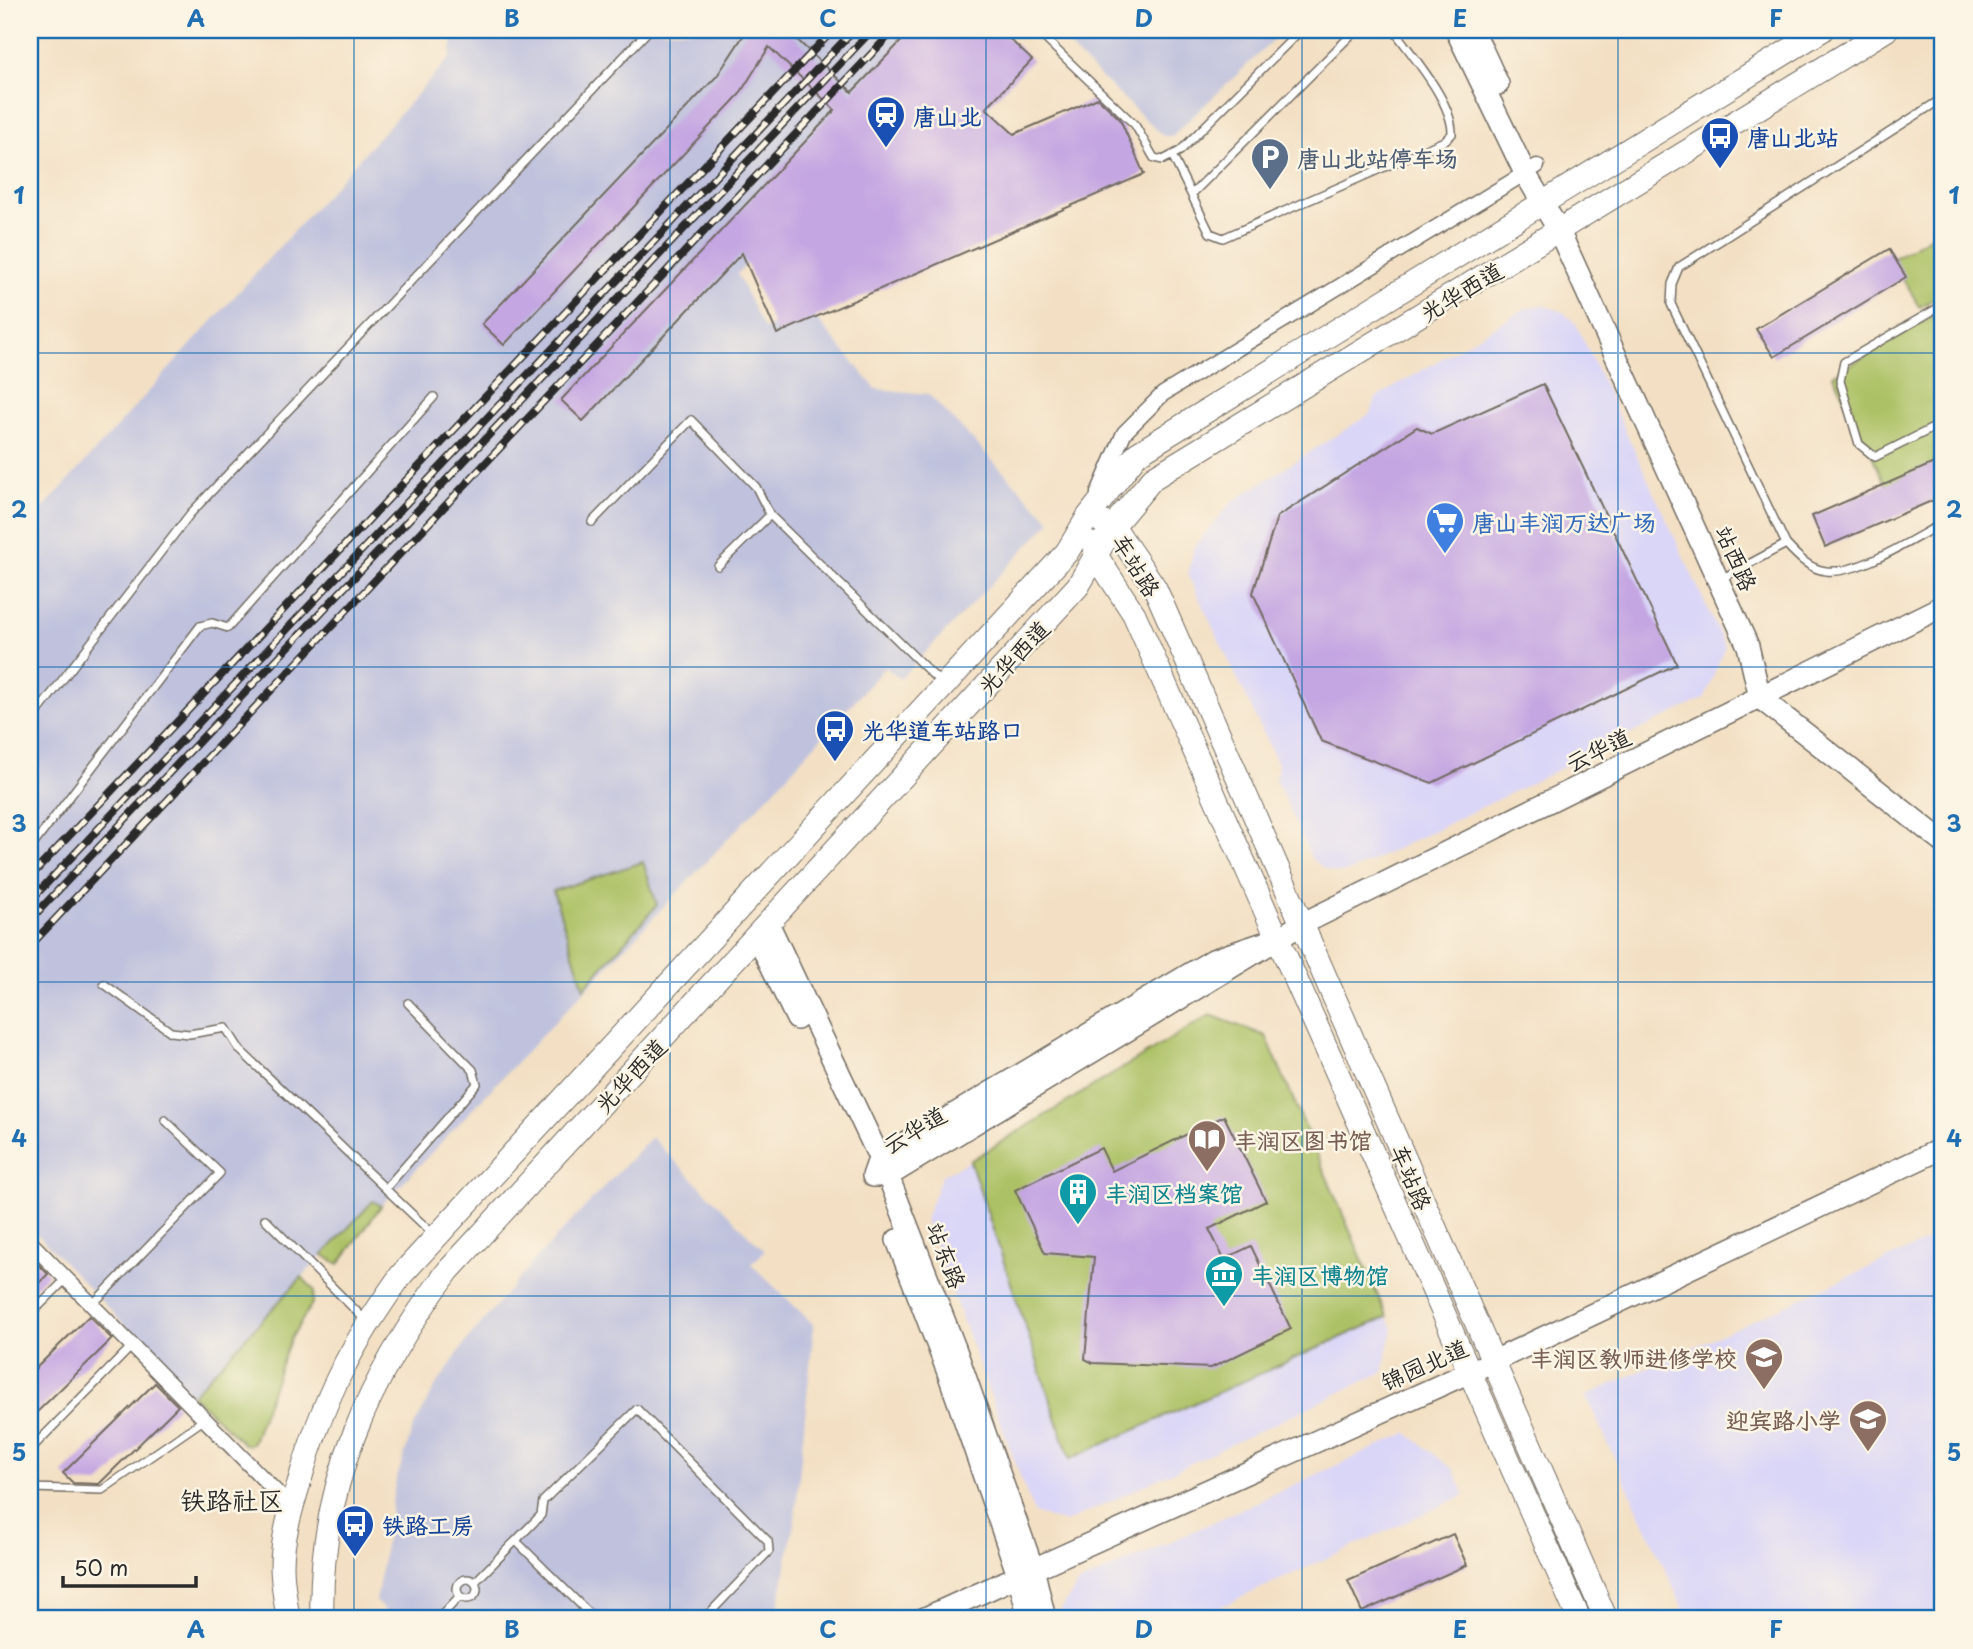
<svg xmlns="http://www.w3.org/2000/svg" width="1973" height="1649" viewBox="0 0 1973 1649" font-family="'Playpen Sans','LXGW WenKai TC',sans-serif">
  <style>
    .built { fill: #dad6f7 }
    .industrial { fill: #c0c2dd }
    .green { fill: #acc165; stroke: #6c7648; stroke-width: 2 }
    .building { fill: #c4a6e2 }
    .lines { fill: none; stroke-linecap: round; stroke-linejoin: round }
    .lane-casing { stroke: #716a61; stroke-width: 10 }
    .street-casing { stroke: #716a61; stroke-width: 17 }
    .secondary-casing { stroke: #716a61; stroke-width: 24 }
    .primary-casing { stroke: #716a61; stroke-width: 25 }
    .lane { stroke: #fff; stroke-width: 7 }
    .street { stroke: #fff; stroke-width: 14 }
    .secondary { stroke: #fff; stroke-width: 21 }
    .primary { stroke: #fff; stroke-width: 23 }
    .rail-casing { stroke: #2b2b2b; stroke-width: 8 }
    .rail { stroke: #fcf5e5; stroke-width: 5; stroke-dasharray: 16; stroke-linecap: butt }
    .grid { fill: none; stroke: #1f6fb2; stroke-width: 2; stroke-opacity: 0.55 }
    .labels { text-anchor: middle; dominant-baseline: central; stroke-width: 5; stroke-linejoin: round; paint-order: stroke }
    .transit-label { font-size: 23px; font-weight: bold; fill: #164399; stroke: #fcf5e5; text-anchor: start }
    .service-label { font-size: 23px; font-weight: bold; fill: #4e5e75; stroke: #fcf5e5; text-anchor: start }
    .street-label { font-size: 23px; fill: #2b2b2b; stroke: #fcf5e5 }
    .shop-label { font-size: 23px; font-weight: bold; fill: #366cbe; stroke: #fcf5e5; text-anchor: start }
    .education-label { font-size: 23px; font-weight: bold; fill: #785e54; stroke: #fcf5e5; text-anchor: end }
    .culture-label { font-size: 23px; font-weight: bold; fill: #0d838f; stroke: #fcf5e5; text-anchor: start }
    .quarter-label { font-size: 26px; fill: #2b2b2b; stroke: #fcf5e5 }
    .neatline { fill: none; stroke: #1f6fb2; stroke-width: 2.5 }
    .grid-label { font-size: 23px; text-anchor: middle; font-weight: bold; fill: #1f6fb2 }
  </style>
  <rect width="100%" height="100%" fill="#fcf5e5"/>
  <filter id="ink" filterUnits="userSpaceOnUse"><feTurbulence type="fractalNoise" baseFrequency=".0143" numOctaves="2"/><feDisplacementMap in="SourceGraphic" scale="14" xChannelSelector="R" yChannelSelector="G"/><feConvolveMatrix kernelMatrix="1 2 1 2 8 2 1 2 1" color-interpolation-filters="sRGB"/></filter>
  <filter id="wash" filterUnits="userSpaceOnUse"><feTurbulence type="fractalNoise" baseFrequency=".00686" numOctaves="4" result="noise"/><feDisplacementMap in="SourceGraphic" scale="28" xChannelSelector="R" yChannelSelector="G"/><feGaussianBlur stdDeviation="1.57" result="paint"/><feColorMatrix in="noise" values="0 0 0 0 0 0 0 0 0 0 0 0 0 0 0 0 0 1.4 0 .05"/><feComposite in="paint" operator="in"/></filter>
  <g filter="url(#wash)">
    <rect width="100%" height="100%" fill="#f3e0c4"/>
    <!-- built -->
    <path class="built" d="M 1542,305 L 1563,312 L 1576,324 L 1725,646 L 1705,698 L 1351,871 L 1337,873 L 1325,869 L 1312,859 L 1276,780 L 1278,764 L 1188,575 L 1194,547 L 1232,502 L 1371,413 L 1376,398 L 1526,308 Z
      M 970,1161 L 1070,1458 L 1387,1317 L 1393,1328 L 1383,1372 L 1065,1523 L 1034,1513 L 925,1219 L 942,1175 Z
      M 1943,1234 L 1943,1619 L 1688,1619 L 1586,1396 Z
      M 1407,1433 L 1453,1469 L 1465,1495 L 1194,1619 L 1059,1619 L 1058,1614 L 1078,1584 Z"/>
    <!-- industrial -->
    <path class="industrial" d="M 454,30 L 971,30 L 737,274 L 764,329 L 808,309 L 876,389 L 928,394 L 1051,521 L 900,679 L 885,667 L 774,790 L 381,1206 L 373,1201 L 192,1395 L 30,1227 L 30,523 L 450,58 Z
      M 1051,30 L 1284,30 L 1172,136 L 1163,136 Z
      M 651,1137 L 765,1251 L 751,1264 L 814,1325 L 795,1518 L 776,1619 L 394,1619 L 376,1602 L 395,1484 L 413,1428 L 436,1386 L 468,1339 L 535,1260 Z"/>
    <!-- green -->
    <path class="green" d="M 1943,229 L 1943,293 L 1920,307 L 1891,260 Z
      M 1943,310 L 1943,461 L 1888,489 L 1833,375 Z
      M 643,862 L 657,905 L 584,988 L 553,891 Z
      M 1210,1015 L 1266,1036 L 1387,1317 L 1070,1459 L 970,1161 Z
      M 373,1201 L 381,1206 L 339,1264 L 323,1255 Z
      M 302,1277 L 314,1290 L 313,1302 L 290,1340 L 252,1444 L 245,1445 L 192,1395 Z"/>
    <g id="blocks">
      <!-- building -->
      <path class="building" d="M 747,30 L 787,30 L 852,92 L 912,30 L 1000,30 L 1032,60 L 986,108 L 1014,134 L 1098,98 L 1120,119 L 1144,174 L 777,334 L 742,253 L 583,421 L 561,400 L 835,110 L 769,47 L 739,95 L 504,345 L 482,324 L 717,76 Z
        M 1889,249 L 1906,277 L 1774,357 L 1756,329 Z
        M 1543,384 L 1677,664 L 1432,783 L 1321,741 L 1253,593 L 1277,517 L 1417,427 L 1432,434 Z
        M 1943,459 L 1943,496 L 1825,547 L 1812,516 Z
        M 1224,1116 L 1266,1201 L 1209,1229 L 1224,1259 L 1251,1246 L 1291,1329 L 1211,1368 L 1093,1363 L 1085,1359 L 1094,1257 L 1045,1253 L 1015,1190 L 1101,1148 L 1112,1171 Z
        M 30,1256 L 48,1274 L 30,1292 Z
        M 89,1316 L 112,1339 L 30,1419 L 30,1374 Z
        M 155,1383 L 178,1406 L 99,1484 L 73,1483 L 63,1473 Z
        M 1453,1534 L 1467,1565 L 1362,1612 L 1348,1581 Z"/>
    </g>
  </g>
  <g filter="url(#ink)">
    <use href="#blocks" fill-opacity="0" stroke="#716a61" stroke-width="2"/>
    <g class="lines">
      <defs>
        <path id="lane" d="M 1036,30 L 1135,125 L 1154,158 L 1163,160 L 1180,151 L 1301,30
          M 1172,155 L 1210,233 L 1223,238 L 1444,141 L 1452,134 C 1453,102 1412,56 1394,30
          M 1192,194 L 1356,30
          M 1943,305 L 1844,362 L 1840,381 L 1859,444 L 1875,457 L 1943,423
          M 592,522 L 691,420 L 756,487 L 770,515 L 941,683
          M 1786,544 L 1671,304 L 1672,284 L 1679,267 L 1943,98
          M 718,566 L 770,515
          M 1721,579 L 1786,544 C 1797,556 1809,569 1826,571 C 1859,575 1914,538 1943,523
          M 30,722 L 190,514 L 649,30
          M 30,849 L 200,626 L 212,623 L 228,628 L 434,397
          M 104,984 L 171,1032 L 189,1034 L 226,1028 L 240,1050 L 434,1235
          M 386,1188 L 477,1084 L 473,1070 L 408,1003
          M 265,1219 L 367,1322
          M 92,1305 L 220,1173 L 165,1120
          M 30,1315 L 66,1279
          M 30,1450 L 132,1346
          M 30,1488 L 102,1490 L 205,1419
          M 516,1541 L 595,1619
          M457 1589a10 10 0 1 1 20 0a10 10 0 1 1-20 0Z
          M 475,1582 L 541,1515 L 543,1501 L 637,1409 L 768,1541 L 769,1551 L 704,1619
          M 438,1619 L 460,1596
          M 574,1619 L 585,1609"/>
        <path id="street" d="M 1098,493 L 1124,433 L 1163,394 L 1537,166
          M 30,1242 L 292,1508"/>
        <path id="secondary" d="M 1456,30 L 1525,173 L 1559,231 L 1748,646 L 1760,698 L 1943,842
          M 1473,30 L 1498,84
          M 768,923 L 888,1176 L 955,1348 L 1034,1572 L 1045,1619
          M 757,936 L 797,1019
          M 1276,939 L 1213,960 L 879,1159 L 873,1176 L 888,1176 L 1302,924 L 1943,606
          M 897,1240 L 949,1375 L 1019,1578 L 1029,1619
          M 923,1619 L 1492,1362 L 1943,1148"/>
        <path id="primary" d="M 1102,522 L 1113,526 L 1155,588 L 1606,1619
          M 1094,544 L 1097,557 L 1134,614 L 1579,1619
          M 288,1619 C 286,1602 282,1584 282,1566 C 282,1539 291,1509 299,1483 C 323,1398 351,1345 402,1274 L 1067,552 L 1088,517 L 1137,454 L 1822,30
          M 322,1619 C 318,1486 370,1375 448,1271 L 1078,586 L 1113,526 L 1153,478 L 1886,30"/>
      </defs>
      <!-- lane casing -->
      <use href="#lane" class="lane-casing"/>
      <!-- street casing -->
      <use href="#street" class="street-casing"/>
      <!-- secondary casing -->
      <use href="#secondary" class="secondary-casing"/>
      <!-- primary casing -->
      <use href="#primary" class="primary-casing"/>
      <!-- lane -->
      <use href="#lane" class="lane"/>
      <!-- street -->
      <use href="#street" class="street"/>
      <!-- secondary -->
      <use href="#secondary" class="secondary"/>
      <!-- primary -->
      <use href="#primary" class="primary"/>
      <defs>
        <path id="rail" d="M 30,877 L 833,30
          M 30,901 L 854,30
          M 30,920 L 872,30
          M 30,946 L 894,30"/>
      </defs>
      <!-- rail casing -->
      <use href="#rail" class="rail-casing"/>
      <!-- rail -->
      <use href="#rail" class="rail"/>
    </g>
  </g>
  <!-- grid -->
  <path class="grid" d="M 354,30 L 354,1619M 670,30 L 670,1619M 986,30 L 986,1619M 1302,30 L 1302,1619M 1618,30 L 1618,1619M 30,353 L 1943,353M 30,667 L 1943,667M 30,982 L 1943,982M 30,1296 L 1943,1296"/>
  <!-- icons -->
  <defs>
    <symbol id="station-pin" viewBox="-11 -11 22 30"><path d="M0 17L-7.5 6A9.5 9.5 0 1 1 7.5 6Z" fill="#1a4fb4" stroke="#fcf5e5"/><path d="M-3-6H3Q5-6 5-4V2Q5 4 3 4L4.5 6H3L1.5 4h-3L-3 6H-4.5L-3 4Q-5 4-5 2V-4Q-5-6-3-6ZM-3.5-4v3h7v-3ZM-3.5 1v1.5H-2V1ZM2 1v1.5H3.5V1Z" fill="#fff"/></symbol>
    <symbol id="bus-pin" viewBox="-11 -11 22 30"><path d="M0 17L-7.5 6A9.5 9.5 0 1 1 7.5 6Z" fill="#1a4fb4" stroke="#fcf5e5"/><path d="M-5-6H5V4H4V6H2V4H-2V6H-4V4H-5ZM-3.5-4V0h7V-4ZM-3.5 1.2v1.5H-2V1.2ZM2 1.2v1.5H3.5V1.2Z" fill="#fff"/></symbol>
    <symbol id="parking-pin" viewBox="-11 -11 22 30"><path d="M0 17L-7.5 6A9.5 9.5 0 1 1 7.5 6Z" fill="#5c6f8a" stroke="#fcf5e5"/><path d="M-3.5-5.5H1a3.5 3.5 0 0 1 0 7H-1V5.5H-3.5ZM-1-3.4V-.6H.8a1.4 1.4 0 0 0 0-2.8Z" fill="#fff"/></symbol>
    <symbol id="supermarket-pin" viewBox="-11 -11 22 30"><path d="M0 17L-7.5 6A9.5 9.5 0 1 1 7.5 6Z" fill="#3f7fe0" stroke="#fcf5e5"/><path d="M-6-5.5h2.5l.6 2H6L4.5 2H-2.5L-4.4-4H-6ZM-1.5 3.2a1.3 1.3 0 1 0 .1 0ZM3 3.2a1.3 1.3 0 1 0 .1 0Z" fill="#fff"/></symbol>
    <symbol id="library-pin" viewBox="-11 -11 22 30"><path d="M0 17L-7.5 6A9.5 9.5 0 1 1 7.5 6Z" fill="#8d6e63" stroke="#fcf5e5"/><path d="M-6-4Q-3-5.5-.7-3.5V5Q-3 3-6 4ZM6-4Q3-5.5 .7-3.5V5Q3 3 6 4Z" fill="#fff"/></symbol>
    <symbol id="building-pin" viewBox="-11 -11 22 30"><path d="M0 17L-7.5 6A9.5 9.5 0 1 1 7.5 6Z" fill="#0f9aa8" stroke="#fcf5e5"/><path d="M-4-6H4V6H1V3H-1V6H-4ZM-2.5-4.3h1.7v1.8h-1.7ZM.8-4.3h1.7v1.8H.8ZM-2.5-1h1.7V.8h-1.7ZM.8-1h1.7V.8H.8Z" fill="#fff"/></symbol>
    <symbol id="museum-pin" viewBox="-11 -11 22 30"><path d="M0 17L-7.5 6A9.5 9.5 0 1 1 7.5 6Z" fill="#0f9aa8" stroke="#fcf5e5"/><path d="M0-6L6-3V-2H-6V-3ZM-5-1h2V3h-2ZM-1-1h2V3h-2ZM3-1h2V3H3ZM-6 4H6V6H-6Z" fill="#fff"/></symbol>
    <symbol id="school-pin" viewBox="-11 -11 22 30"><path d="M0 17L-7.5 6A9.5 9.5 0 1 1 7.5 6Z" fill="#8d6e63" stroke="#fcf5e5"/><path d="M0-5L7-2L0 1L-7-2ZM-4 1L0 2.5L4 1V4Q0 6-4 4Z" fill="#fff"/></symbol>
  </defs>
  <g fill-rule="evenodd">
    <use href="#station-pin" x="864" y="93" width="44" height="60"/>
    <use href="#bus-pin" x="1698" y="114" width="44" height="60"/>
    <use href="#parking-pin" x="1248" y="135" width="44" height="60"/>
    <use href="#supermarket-pin" x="1423" y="499" width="44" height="60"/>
    <use href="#bus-pin" x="813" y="707" width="44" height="60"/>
    <use href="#library-pin" x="1185" y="1117" width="44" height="60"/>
    <use href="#building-pin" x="1056" y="1170" width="44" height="60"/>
    <use href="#museum-pin" x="1202" y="1252" width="44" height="60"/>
    <use href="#school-pin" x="1742" y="1335" width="44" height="60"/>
    <use href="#school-pin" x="1846" y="1397" width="44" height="60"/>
    <use href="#bus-pin" x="333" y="1502" width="44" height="60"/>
  </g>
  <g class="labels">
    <!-- transit labels -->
    <g class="transit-label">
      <text x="913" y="115">唐山北</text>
      <text x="1747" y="136">唐山北站</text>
      <text x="862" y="729">光华道车站路口</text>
      <text x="382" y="1524">铁路工房</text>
    </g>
    <!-- service labels -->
    <g class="service-label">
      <text x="1297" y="157">唐山北站停车场</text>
    </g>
    <!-- street labels -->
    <g class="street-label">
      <text transform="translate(1461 291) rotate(-31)">光华西道</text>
      <text transform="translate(1737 558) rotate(66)">站西路</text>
      <text transform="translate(1137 565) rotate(58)">车站路</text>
      <text transform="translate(1013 657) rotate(-47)">光华西道</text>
      <text transform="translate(1598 749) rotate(-26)">云华道</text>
      <text transform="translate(630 1075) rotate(-47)">光华西道</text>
      <text transform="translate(914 1129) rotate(-31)">云华道</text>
      <text transform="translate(1412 1177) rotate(67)">车站路</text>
      <text transform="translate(947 1255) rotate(69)">站东路</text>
      <text transform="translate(1424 1364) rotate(-24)">锦园北道</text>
    </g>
    <!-- shop labels -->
    <g class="shop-label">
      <text x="1472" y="521">唐山丰润万达广场</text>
    </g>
    <!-- education labels -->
    <g class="education-label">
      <text x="1234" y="1139" text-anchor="start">丰润区图书馆</text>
      <text x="1737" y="1357">丰润区教师进修学校</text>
      <text x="1841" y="1419">迎宾路小学</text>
    </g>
    <!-- culture labels -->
    <g class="culture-label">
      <text x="1105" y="1192">丰润区档案馆</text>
      <text x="1251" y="1274">丰润区博物馆</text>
    </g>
    <!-- quarter labels -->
    <g class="quarter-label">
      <text x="232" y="1499">铁路社区</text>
    </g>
  </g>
  <!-- margin -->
  <rect width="1973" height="1649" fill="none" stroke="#fcf5e5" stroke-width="77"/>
  <!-- scale -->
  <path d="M63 1576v10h133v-10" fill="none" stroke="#2b2b2b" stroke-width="3.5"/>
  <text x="74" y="1576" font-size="21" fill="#2b2b2b" stroke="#fcf5e5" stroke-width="5" paint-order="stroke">50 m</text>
  <rect x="38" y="38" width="1896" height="1572" class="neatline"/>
  <g class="grid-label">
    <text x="196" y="27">A</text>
    <text x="512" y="27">B</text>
    <text x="828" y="27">C</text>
    <text x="1144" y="27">D</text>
    <text x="1460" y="27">E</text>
    <text x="1776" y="27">F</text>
    <text x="19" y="204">1</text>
    <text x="1954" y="204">1</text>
    <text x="19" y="518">2</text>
    <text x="1954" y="518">2</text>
    <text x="19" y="832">3</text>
    <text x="1954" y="832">3</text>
    <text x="19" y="1147">4</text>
    <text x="1954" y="1147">4</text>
    <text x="19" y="1461">5</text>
    <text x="1954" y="1461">5</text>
    <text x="196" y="1638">A</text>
    <text x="512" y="1638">B</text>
    <text x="828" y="1638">C</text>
    <text x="1144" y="1638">D</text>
    <text x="1460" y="1638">E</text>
    <text x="1776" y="1638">F</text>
  </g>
</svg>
